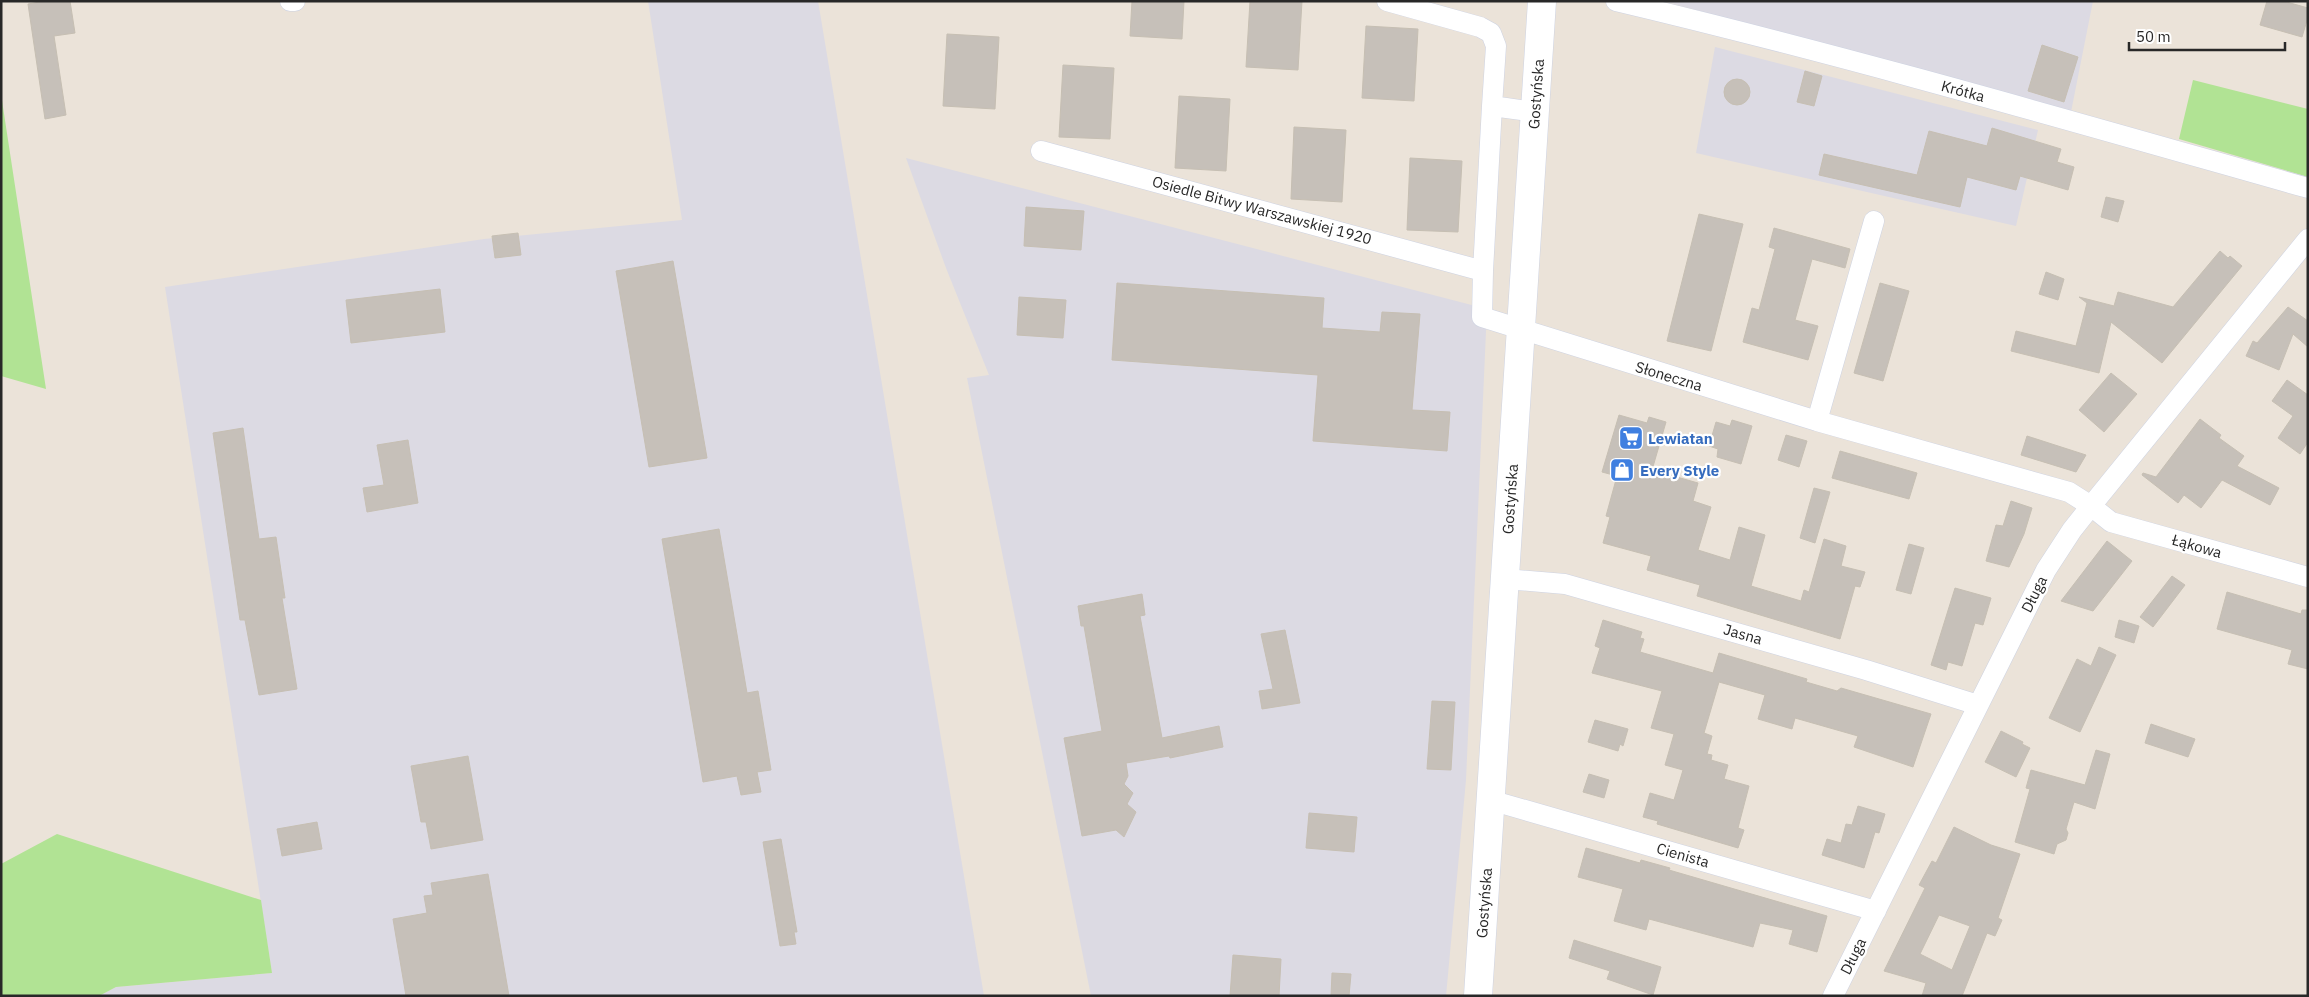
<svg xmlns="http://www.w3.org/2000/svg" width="2309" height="997" viewBox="0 0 2309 997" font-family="'IBM Plex Sans',sans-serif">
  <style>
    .industrial { fill: #dcdae3 }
    .green { fill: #b1e394 }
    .building { fill: #c6c0b9; stroke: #c6bfb3; fill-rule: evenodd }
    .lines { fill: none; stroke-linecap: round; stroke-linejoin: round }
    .minor-casing { stroke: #ced3e2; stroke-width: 21 }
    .secondary-casing { stroke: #ced3e2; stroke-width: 29 }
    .minor { stroke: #fff; stroke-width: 20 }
    .secondary { stroke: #fff; stroke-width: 28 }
    .labels { text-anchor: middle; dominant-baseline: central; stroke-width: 4.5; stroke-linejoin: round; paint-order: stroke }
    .street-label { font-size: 15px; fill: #282828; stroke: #fff }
    .shop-label { font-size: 15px; font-weight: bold; fill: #366cbe; stroke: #fff; text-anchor: start }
  </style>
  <rect width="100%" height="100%" fill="#ebe3d9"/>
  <!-- industrial -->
  <path class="industrial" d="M 648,1 L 818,1 L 984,996 L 99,996 L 116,987 L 272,973 L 165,287 L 484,239 L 682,220 Z
    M 1664,1 L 2093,1 L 2071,112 Z
    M 1715,47 L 2038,130 L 2016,226 L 1696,153 Z
    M 906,158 L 1487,309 L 1466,780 L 1446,996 L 1091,996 L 967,378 L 989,375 L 946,268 Z"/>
  <!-- green -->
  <path class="green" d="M 2193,80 L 2308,109 L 2308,177 L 2179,139 Z
    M 1,94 L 46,389 L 1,376 Z
    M 57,834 L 261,900 L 272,973 L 116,987 L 99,996 L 1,996 L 1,864 Z"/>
  <!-- building -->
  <path class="building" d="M 46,1 L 70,1 L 75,33 L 54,36 L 66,115 L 45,119 L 28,4 Z
    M 1132,1 L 1184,1 L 1182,39 L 1130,36 Z
    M 1250,1 L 1302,1 L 1298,70 L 1246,67 Z
    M 2267,1 L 2283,1 L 2308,8 L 2308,17 L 2302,37 L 2260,25 Z
    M 1366,26 L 1418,29 L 1414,101 L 1362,98 Z
    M 947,34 L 999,37 L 995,109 L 943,106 Z
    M 2042,45 L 2078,57 L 2064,102 L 2028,91 Z
    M 1063,65 L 1114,68 L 1110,139 L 1059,137 Z
    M 1805,71 L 1822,76 L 1814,106 L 1797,102 Z
    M1724 92a13 13 0 1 1 26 0a13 13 0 1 1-26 0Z
    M 1179,96 L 1230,99 L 1226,171 L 1175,168 Z
    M 1294,127 L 1346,130 L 1342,202 L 1291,199 Z
    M 1992,128 L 2061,149 L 2057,162 L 2074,167 L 2068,190 L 2020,176 L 2016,190 L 1967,177 L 1960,207 L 1819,175 L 1824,154 L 1917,175 L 1929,131 L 1987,146 Z
    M 1410,158 L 1462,161 L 1458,232 L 1407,230 Z
    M 2106,197 L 2124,201 L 2118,222 L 2101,217 Z
    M 1026,207 L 1084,211 L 1081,250 L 1024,246 Z
    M 1699,214 L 1743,224 L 1711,351 L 1667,341 Z
    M 1774,228 L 1850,249 L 1845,268 L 1812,259 L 1795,320 L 1818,326 L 1808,360 L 1743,342 L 1752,308 L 1759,310 L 1775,249 L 1769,247 Z
    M 518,233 L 521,255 L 495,258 L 492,236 Z
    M 2220,251 L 2228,258 L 2230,256 L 2242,266 L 2162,363 L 2111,322 L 2099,373 L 2011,351 L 2016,331 L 2076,346 L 2087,303 L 2079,297 L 2114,306 L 2118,292 L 2173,307 Z
    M 673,261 L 707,458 L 649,467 L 616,271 Z
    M 2046,272 L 2064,279 L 2058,300 L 2039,294 Z
    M 1117,283 L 1324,298 L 1322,328 L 1380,332 L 1382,312 L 1420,314 L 1412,410 L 1450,412 L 1447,451 L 1313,441 L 1318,375 L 1112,360 Z
    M 1880,283 L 1909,291 L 1883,381 L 1854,373 Z
    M 440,289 L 445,332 L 351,343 L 346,300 Z
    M 1019,297 L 1066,300 L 1063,338 L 1017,335 Z
    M 2288,307 L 2308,321 L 2308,347 L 2293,334 L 2279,370 L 2246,356 L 2253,341 L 2257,343 Z
    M 2111,373 L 2137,394 L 2104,432 L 2079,410 Z
    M 2287,380 L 2308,395 L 2308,442 L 2300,454 L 2278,438 L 2293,416 L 2272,401 Z
    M 1619,415 L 1647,423 L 1649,417 L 1666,422 L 1652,470 L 1698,483 L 1693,501 L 1711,507 L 1698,550 L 1730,560 L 1739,527 L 1765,535 L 1751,586 L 1801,601 L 1804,590 L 1809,592 L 1824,539 L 1846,546 L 1841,566 L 1865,572 L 1860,587 L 1855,586 L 1840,639 L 1697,596 L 1700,585 L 1647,570 L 1651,556 L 1603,543 L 1610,517 L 1606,516 L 1617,476 L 1602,472 Z
    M 2200,419 L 2221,435 L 2219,438 L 2244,456 L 2237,466 L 2279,488 L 2270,505 L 2222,480 L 2201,508 L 2184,495 L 2178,503 L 2142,475 L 2143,473 L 2156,477 Z
    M 1732,420 L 1752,426 L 1741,464 L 1717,457 L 1718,449 L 1709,446 L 1716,422 L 1730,426 Z
    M 243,428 L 259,539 L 276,537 L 285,598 L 282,598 L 297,689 L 259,695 L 245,620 L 240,620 L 213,433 Z
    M 1786,435 L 1807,441 L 1799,467 L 1778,460 Z
    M 2027,436 L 2055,445 L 2086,455 L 2076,472 L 2021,455 Z
    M 408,440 L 418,503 L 367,512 L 363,488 L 384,485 L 377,445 Z
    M 1840,451 L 1917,473 L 1909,499 L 1832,478 Z
    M 1814,488 L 1830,492 L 1815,543 L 1800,538 Z
    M 2011,501 L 2032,508 L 2024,534 L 2009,567 L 1986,561 L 1996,525 L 2003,526 Z
    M 719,529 L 747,693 L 758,691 L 771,770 L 757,772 L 761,792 L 741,795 L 737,776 L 703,782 L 662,539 Z
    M 2107,541 L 2132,561 L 2093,611 L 2061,601 Z
    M 1909,544 L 1924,548 L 1911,594 L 1896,590 Z
    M 2172,576 L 2185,585 L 2153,627 L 2140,617 Z
    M 1955,588 L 1991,598 L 1983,625 L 1975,623 L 1962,666 L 1948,662 L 1946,670 L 1931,665 Z
    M 2227,592 L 2301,614 L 2302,610 L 2308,610 L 2308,669 L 2288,664 L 2292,650 L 2217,629 Z
    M 1142,594 L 1145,615 L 1140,616 L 1162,738 L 1219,726 L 1223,747 L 1170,758 L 1169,756 L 1126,763 L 1128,776 L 1124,784 L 1133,793 L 1127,804 L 1136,812 L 1124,837 L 1116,830 L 1082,836 L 1064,738 L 1102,731 L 1084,626 L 1081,626 L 1078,606 Z
    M 1603,620 L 1642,632 L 1640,638 L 1644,639 L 1640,652 L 1713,673 L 1719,653 L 1807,679 L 1806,682 L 1837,691 L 1841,688 L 1931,714 L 1913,767 L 1854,747 L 1858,736 L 1795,718 L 1792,729 L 1758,719 L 1765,695 L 1719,682 L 1704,733 L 1712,736 L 1707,754 L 1712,755 L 1711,760 L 1728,765 L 1724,779 L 1749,786 L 1738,828 L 1744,830 L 1738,848 L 1657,824 L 1658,821 L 1643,817 L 1650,793 L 1674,800 L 1683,770 L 1665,765 L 1674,734 L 1651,728 L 1662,691 L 1592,673 L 1600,648 L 1595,646 Z
    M 2119,620 L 2139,626 L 2134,643 L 2115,637 Z
    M 1285,630 L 1300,703 L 1262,709 L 1259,691 L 1273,689 L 1261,634 Z
    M 2099,647 L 2116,655 L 2080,732 L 2049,718 L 2077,659 L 2091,666 Z
    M 1432,701 L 1455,702 L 1451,770 L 1427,769 Z
    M 1595,720 L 1628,729 L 1623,746 L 1620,744 L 1618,751 L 1588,742 Z
    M 2151,724 L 2195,739 L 2188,757 L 2145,743 Z
    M 2001,731 L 2023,742 L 2022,744 L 2030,748 L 2016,777 L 1985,762 Z
    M 2096,750 L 2110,754 L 2095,809 L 2074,802 L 2066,829 L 2068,833 L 2066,840 L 2057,844 L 2054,854 L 2015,842 L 2030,789 L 2026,788 L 2031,770 L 2085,785 Z
    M 468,756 L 483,840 L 431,849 L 426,822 L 421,822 L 411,766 Z
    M 1589,774 L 1609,780 L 1604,798 L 1583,792 Z
    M 1858,806 L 1885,814 L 1879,833 L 1875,832 L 1864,868 L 1822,855 L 1827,839 L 1841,843 L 1846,824 L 1852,825 Z
    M 1309,813 L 1357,817 L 1354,852 L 1306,848 Z
    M 317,822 L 322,849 L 282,856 L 277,829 Z
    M 1954,827 L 1991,845 L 2020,854 L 1998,918 L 2002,920 L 1995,936 L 1987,933 L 1962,996 L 1922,996 L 1926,983 L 1884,971 L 1925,888 L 1919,885 L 1932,861 L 1936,863 ZM 1939,915 L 1970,926 L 1952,970 L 1920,954 Z
    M 781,839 L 797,932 L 794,932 L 796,944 L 780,946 L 763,842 Z
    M 1586,848 L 1640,863 L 1641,860 L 1670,868 L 1669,870 L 1827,916 L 1817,952 L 1789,944 L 1793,930 L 1760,923 L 1753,947 L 1649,919 L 1646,930 L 1614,921 L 1623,889 L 1578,877 Z
    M 488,874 L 509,996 L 406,996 L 393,919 L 427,913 L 424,896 L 433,895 L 431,883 Z
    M 1574,940 L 1661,967 L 1653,995 L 1607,979 L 1610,971 L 1569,958 Z
    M 1233,955 L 1281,959 L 1279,996 L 1230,996 Z
    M 1332,973 L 1351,974 L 1349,996 L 1331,996 Z"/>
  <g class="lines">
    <defs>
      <path id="minor" d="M 290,1 L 295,1
        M 1387,1 L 1480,27 L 1491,33 L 1496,46 L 1492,106 L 1535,112
        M 1616,1 C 1848,56 2078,123 2308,188
        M 1041,151 L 1483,271 L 1482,317 L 1817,421 L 2069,492 L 2091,506 L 2111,522 L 2308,577
        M 1483,271 L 1492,106
        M 1817,421 L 1874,221
        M 1505,579 L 1565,584 L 1866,670 L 1978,705
        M 1490,800 L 1876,911
        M 1833,996 L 2046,570 L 2072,530 L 2091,506 L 2308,239"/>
      <path id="secondary" d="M 1478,996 L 1542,1"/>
    </defs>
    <!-- minor casing -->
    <use href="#minor" class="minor-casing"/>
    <!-- secondary casing -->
    <use href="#secondary" class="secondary-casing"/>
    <!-- minor -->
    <use href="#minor" class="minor"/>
    <!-- secondary -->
    <use href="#secondary" class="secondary"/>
  </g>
  <!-- icons -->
  <defs>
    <symbol id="supermarket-square" viewBox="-11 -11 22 22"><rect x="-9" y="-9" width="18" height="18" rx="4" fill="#3f7fe0" stroke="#fff"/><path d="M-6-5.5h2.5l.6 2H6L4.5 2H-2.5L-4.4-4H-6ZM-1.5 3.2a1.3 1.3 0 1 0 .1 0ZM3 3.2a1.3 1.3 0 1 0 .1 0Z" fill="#fff"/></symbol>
    <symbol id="shop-square" viewBox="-11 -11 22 22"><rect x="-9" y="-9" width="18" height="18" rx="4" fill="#3f7fe0" stroke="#fff"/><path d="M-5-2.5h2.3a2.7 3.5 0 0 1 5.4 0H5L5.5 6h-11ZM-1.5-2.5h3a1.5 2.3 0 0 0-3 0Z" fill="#fff"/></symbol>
  </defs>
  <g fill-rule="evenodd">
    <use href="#supermarket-square" x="1617" y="424" width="28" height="28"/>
    <use href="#shop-square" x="1608" y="456" width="28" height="28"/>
  </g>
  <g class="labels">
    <!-- street labels -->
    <g class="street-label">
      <text transform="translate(1963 91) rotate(15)">Krótka</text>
      <text transform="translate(1536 94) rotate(-86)">Gostyńska</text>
      <text transform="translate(1262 210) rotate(15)">Osiedle Bitwy Warszawskiej 1920</text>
      <text transform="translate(1669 376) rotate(17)">Słoneczna</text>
      <text transform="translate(1510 499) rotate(-86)">Gostyńska</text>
      <text transform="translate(2197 546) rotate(16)">Łąkowa</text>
      <text transform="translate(2034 594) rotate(-63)">Długa</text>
      <text transform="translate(1743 634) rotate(16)">Jasna</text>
      <text transform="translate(1683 855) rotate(16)">Cienista</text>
      <text transform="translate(1484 903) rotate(-86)">Gostyńska</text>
      <text transform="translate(1853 956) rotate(-63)">Długa</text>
    </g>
    <!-- shop labels -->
    <g class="shop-label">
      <text x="1648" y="438">Lewiatan</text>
      <text x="1640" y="470">Every Style</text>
    </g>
  </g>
  <!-- border -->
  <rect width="2309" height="997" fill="none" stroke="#282828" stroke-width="5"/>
  <!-- scale -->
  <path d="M2129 42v8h156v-8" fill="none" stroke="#282828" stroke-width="2.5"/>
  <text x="2136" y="42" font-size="15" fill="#282828" stroke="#ffffff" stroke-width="4" paint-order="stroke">50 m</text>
</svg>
